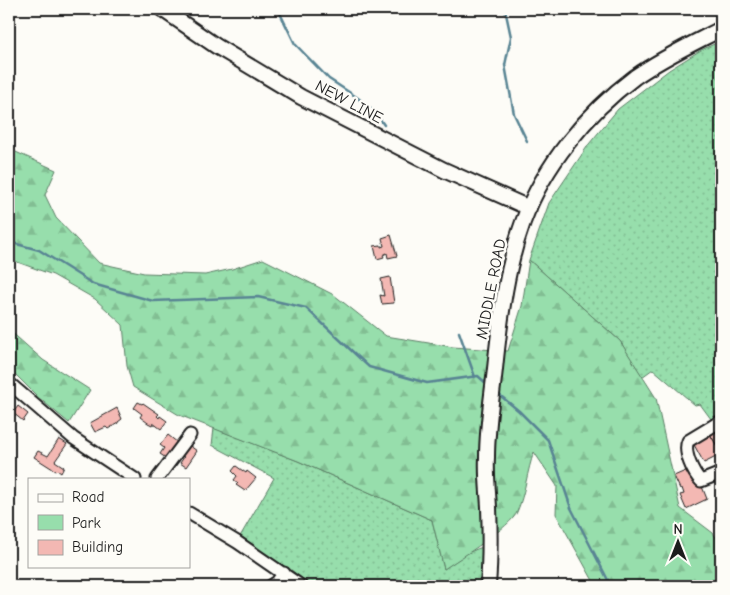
<svg xmlns="http://www.w3.org/2000/svg" width="730" height="595" viewBox="0 0 730 595" font-family="'Comic Neue',sans-serif">
  <style>
    .green { fill: url(#green-dots); stroke: #5a7d64 }
    .forest { fill: url(#forest-firs); stroke: #5a7d64 }
    .lines { fill: none; stroke-linecap: round; stroke-linejoin: round }
    .stream { stroke: #598493; stroke-width: 2.5 }
    .building { fill: #f3b8b3; stroke: #1c1c1c }
    .minor-casing { stroke: #1c1c1c; stroke-width: 15 }
    .major-casing { stroke: #1c1c1c; stroke-width: 18 }
    .minor { stroke: #fdfcf7; stroke-width: 11 }
    .major { stroke: #fdfcf7; stroke-width: 14 }
    .labels { text-anchor: middle; dominant-baseline: central; stroke-width: 5; stroke-linejoin: round; paint-order: stroke }
    .street-label { font-size: 16px; fill: #1c1c1c; stroke: #fdfcf7 }
  </style>
  <defs>
    <pattern id="green-dots" width="8" height="8" patternUnits="userSpaceOnUse" patternTransform="scale(1.25)"><rect width="8" height="8" fill="#97deac"/><path d="M2 2h.1M6 6h.1" fill="none" stroke="#82be93" stroke-width="1.8" stroke-linecap="round"/></pattern>
    <pattern id="forest-firs" width="22" height="20" patternUnits="userSpaceOnUse" patternTransform="scale(1.25)"><rect width="22" height="20" fill="#97deac"/><path d="M5 1l3.5 6h-7zM16 11l3.5 6h-7z" fill="#82be93"/></pattern>
  </defs>
  <rect width="100%" height="100%" fill="#fdfcf7"/>
  <filter id="ink" filterUnits="userSpaceOnUse"><feTurbulence type="fractalNoise" baseFrequency=".02" numOctaves="2"/><feDisplacementMap in="SourceGraphic" scale="10" xChannelSelector="R" yChannelSelector="G"/><feConvolveMatrix kernelMatrix="1 2 1 2 8 2 1 2 1" color-interpolation-filters="sRGB"/></filter>
  <g filter="url(#ink)">
    <!-- green -->
    <path class="green" d="M 721,41 L 721,413 L 711,419 L 700,404 L 695,405 L 653,369 L 642,377 L 620,341 L 529,260 L 549,203 L 589,144 L 618,109 L 669,70 L 701,50 Z
      M 214,428 L 298,461 L 432,520 L 444,569 C 457,560 468,551 483,547 L 481,586 L 312,586 L 290,569 L 238,540 L 274,478 L 212,445 Z"/>
    <!-- forest -->
    <path class="forest" d="M 9,149 L 56,170 L 45,195 L 56,218 L 99,263 L 144,273 L 205,275 L 232,269 L 263,259 L 334,295 L 386,336 L 453,347 L 508,351 L 522,306 L 529,260 L 620,341 L 656,398 L 680,508 L 713,533 L 721,545 L 721,586 L 596,586 L 556,514 L 557,486 L 534,452 C 527,471 525,494 517,512 C 512,526 459,559 444,569 L 432,520 L 298,461 L 179,415 L 133,387 L 127,366 L 123,325 L 95,299 L 53,275 L 9,259 Z
      M 9,330 L 43,360 L 90,390 L 69,423 L 39,398 L 9,368 Z"/>
    <g class="lines">
      <!-- stream -->
      <path class="stream" d="M 278,9 L 295,44 L 329,79 L 358,98 L 377,115 L 384,125
        M 505,9 L 511,37 L 505,65 L 514,114 L 527,141
        M 9,242 L 39,250 L 93,284 L 153,301 L 258,297 L 306,308 L 369,367 L 427,383 L 478,376 L 488,385
        M 459,332 L 475,377
        M 496,392 L 519,411 L 548,440 L 571,508 L 611,586"/>
    </g>
    <!-- building -->
    <path class="building" d="M 391,235 L 397,256 L 388,258 L 387,253 L 383,255 L 384,257 L 377,259 L 374,246 L 381,245 L 381,247 L 384,246 L 382,238 Z
      M 390,277 L 394,303 L 382,304 L 380,295 L 384,296 L 381,279 Z
      M 138,402 L 142,404 L 143,403 L 159,414 L 157,416 L 159,418 L 160,416 L 167,421 L 161,429 L 153,423 L 152,425 L 148,423 L 140,417 L 142,414 L 134,408 Z
      M 18,406 L 28,414 L 23,421 L 13,413 Z
      M 117,408 L 122,419 L 118,422 L 118,423 L 108,429 L 106,427 L 95,432 L 90,423 Z
      M 719,430 L 721,434 L 721,444 L 717,446 L 710,434 Z
      M 710,434 L 717,446 L 721,444 L 721,458 L 720,455 L 704,463 L 693,443 Z
      M 168,435 L 178,443 L 166,458 L 160,454 L 164,448 L 160,445 Z
      M 59,439 L 67,444 L 55,461 L 64,467 L 61,473 L 57,470 L 56,471 L 34,457 L 38,451 L 48,456 Z
      M 186,443 L 197,451 L 186,467 L 180,463 L 184,457 L 179,454 Z
      M 236,466 L 246,473 L 247,471 L 256,478 L 245,491 L 236,485 L 238,483 L 234,480 L 237,476 L 232,471 Z
      M 690,469 L 697,486 L 701,484 L 707,499 L 686,509 L 680,495 L 684,494 L 682,488 L 680,489 L 674,476 Z"/>
    <g class="lines">
      <defs>
        <path id="minor" d="M 9,383 L 73,438 L 135,479
          M 721,421 L 688,441 C 683,452 693,473 701,481 L 721,473
          M 157,479 L 190,435
          M 189,513 L 237,542 L 301,586
          M 271,586 L 277,582 L 284,573"/>
        <path id="major" d="M 162,9 L 216,46 L 301,97 L 444,170 L 529,208
          M 488,586 C 490,560 490,533 489,507 C 488,490 486,474 487,457 C 487,424 493,392 496,359 C 501,313 507,266 523,222 C 544,165 587,113 635,77 C 662,58 692,44 721,29"/>
      </defs>
      <!-- minor casing -->
      <use href="#minor" class="minor-casing"/>
      <!-- major casing -->
      <use href="#major" class="major-casing"/>
      <!-- minor -->
      <use href="#minor" class="minor"/>
      <!-- major -->
      <use href="#major" class="major"/>
    </g>
  </g>
  <g class="labels">
    <!-- street labels -->
    <g class="street-label">
      <text transform="translate(349 102) rotate(28)">NEW LINE</text>
      <text transform="translate(491 289) rotate(-79)">MIDDLE ROAD</text>
    </g>
  </g>
  <!-- margin -->
  <rect width="730" height="595" fill="none" stroke="#fdfcf7" stroke-width="30"/>
  <rect x="15" y="15" width="700" height="565" fill="none" stroke="#1c1c1c" stroke-width="2" filter="url(#ink)"/>
  <!-- legend -->
  <rect x="28" y="478" width="162" height="90" fill="#fdfcf7" stroke="#a3a29f"/>
  <rect x="38" y="494" width="25" height="8" fill="#fdfcf7" stroke="#a3a29f"/>
  <text x="72" y="502" font-size="15" fill="#1c1c1c">Road</text>
  <rect x="38" y="515" width="25" height="15" fill="#97deac" stroke="#a3a29f"/>
  <text x="72" y="528" font-size="15" fill="#1c1c1c">Park</text>
  <rect x="38" y="540" width="25" height="15" fill="#f3b8b3" stroke="#a3a29f"/>
  <text x="72" y="552" font-size="15" fill="#1c1c1c">Building</text>
  <!-- north arrow -->
  <g transform="translate(678 542)" stroke="#fdfcf7" stroke-width="4" paint-order="stroke">
  <path d="M0-4L9 19L0 12L-9 19Z" fill="#1c1c1c"/>
  <text y="-8" font-size="14" font-weight="bold" text-anchor="middle" fill="#1c1c1c">N</text>
  </g>
</svg>
